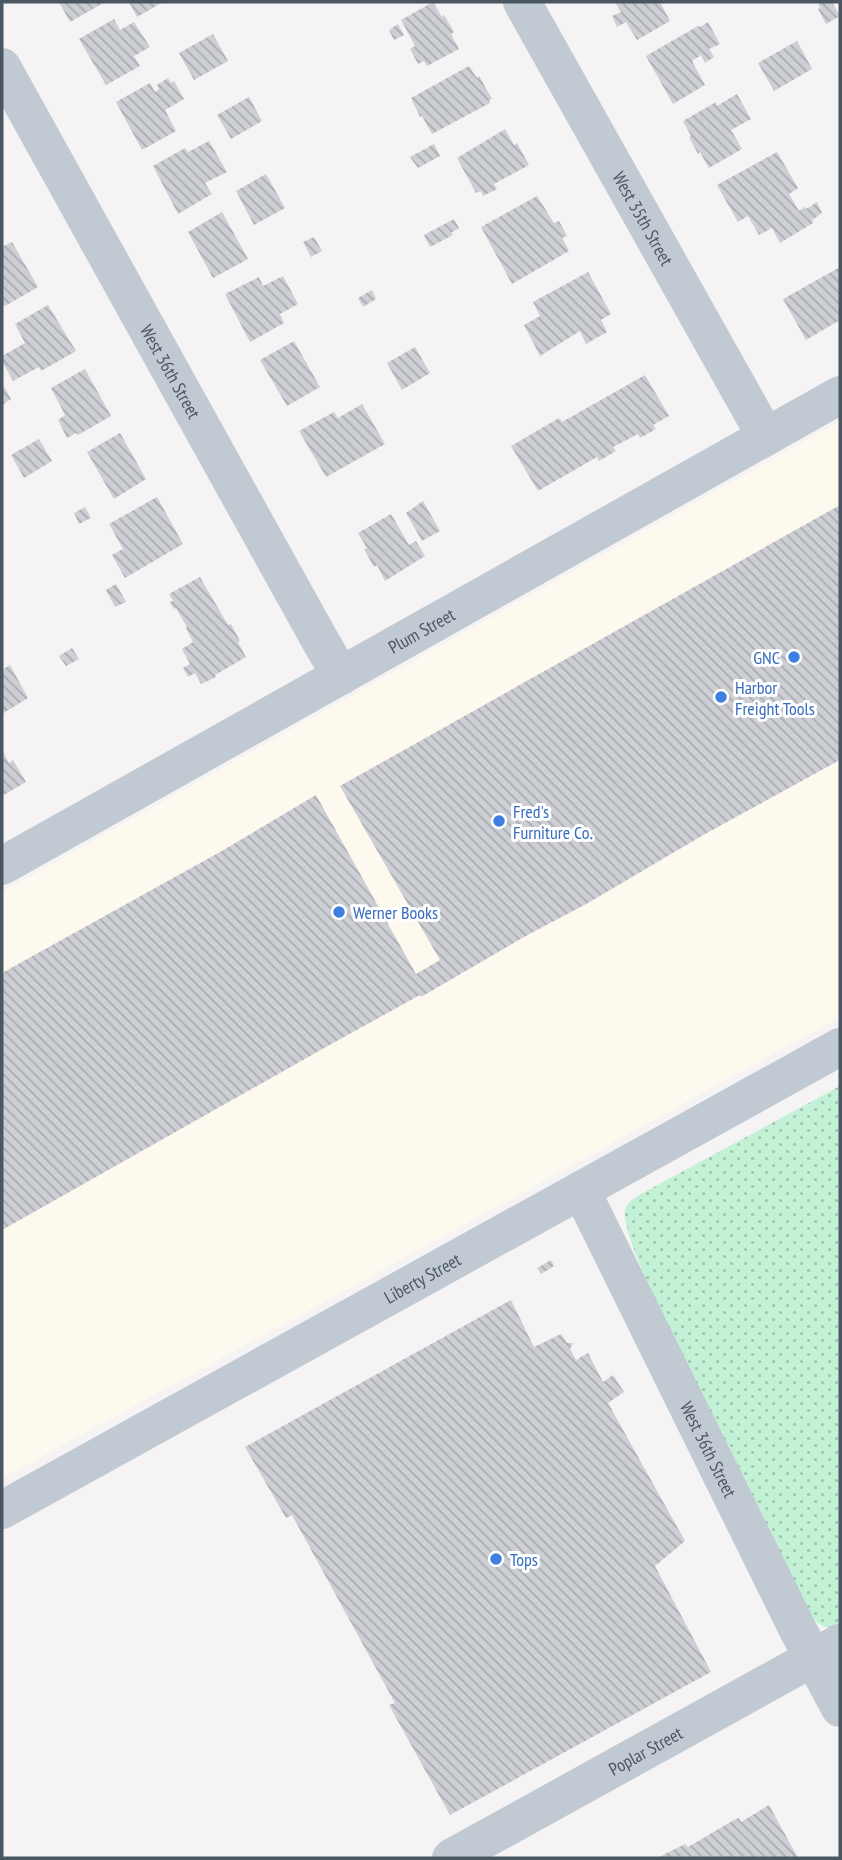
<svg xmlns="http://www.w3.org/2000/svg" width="842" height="1860" viewBox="0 0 842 1860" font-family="'PT Sans Narrow',sans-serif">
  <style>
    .commercial { fill: #fdf9ef }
    .grass { fill: url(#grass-dots) }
    .building { fill: url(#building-back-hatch) }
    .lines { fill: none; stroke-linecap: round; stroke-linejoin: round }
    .minor { stroke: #c1cad2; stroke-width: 38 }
    .shop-dot { fill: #3f7fe0; stroke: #fff; stroke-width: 2.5 }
    .labels { text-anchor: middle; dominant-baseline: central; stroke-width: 6; stroke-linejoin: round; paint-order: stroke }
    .street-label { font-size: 18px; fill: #4a5661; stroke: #fff }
    .shop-label { font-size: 18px; fill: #366cbe; stroke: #fff; text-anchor: start }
  </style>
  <defs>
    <pattern id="grass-dots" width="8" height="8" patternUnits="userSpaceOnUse" patternTransform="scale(1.75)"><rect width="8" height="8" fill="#c3f1d5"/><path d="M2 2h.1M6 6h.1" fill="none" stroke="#a0c6b0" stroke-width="1.8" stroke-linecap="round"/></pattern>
    <pattern id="building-back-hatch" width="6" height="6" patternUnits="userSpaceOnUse" patternTransform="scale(1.75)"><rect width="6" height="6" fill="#cdcfd5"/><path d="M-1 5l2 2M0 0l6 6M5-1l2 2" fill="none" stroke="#a8abb0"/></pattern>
  </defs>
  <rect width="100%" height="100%" fill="#f5f3f3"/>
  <!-- commercial -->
  <path class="commercial" d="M 840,421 L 840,1017 L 328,1300 L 2,1478 L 2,892 Z"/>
  <!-- grass -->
  <path class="grass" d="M 840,1086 L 840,1627 C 824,1629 821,1627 810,1615 L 647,1282 C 641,1267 622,1224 625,1210 C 627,1202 635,1198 641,1194 Z"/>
  <!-- building -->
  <path class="building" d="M 59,2 L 105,2 L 70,22 Z
    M 129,2 L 163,2 L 137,17 Z
    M 433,2 L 442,17 L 444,15 L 454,32 L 451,34 L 459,49 L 427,66 L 424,61 L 418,64 L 410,49 L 415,46 L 401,20 Z
    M 615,2 L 660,2 L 670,21 L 637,40 L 626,22 L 617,27 L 612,16 L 621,12 Z
    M 818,2 L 832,2 L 840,16 L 826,24 L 818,9 L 820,8 Z
    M 114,19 L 120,30 L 134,22 L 150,47 L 134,56 L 140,66 L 106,85 L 79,39 Z
    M 708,22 L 720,44 L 709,49 L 714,57 L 705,63 L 701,55 L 692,61 L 705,85 L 673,104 L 646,56 L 698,26 L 700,27 Z
    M 398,24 L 404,35 L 394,40 L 389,30 Z
    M 213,34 L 228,61 L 194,80 L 179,53 Z
    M 797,41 L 812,69 L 774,91 L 758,63 Z
    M 469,66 L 477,78 L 479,76 L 492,99 L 489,100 L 490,103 L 432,134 L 422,116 L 420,117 L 411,98 Z
    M 168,78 L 171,83 L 174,81 L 184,99 L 165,110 L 176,131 L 142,150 L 116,102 L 150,83 L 155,92 L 159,89 L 157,85 Z
    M 737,94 L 751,119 L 731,130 L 742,149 L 709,168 L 700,152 L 698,154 L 689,137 L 691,136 L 683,121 L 716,102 L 717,106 Z
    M 249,97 L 262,121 L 231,139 L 217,115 Z
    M 505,129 L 514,145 L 517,143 L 529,165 L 494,184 L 497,189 L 483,196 L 481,191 L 476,193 L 457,158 Z
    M 209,141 L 227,172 L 205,183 L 212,194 L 178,214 L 153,166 L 185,148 L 188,152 Z
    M 434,144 L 440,156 L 418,168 L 410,157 Z
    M 777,152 L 798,188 L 789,194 L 799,211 L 805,207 L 806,209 L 817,202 L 822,213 L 812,220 L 813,223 L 780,243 L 772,228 L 759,235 L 748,216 L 738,222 L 717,185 Z
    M 266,174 L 285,208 L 254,225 L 236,191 Z
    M 537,196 L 554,223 L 559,221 L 567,236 L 562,238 L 569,251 L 512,284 L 481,227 Z
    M 222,212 L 248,259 L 213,278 L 188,232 Z
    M 454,219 L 459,228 L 451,233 L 453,235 L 430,247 L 424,235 Z
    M 314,237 L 322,251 L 311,257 L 303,242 Z
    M 12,242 L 38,287 L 5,306 L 2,305 L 2,247 Z
    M 840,267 L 840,320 L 806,340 L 783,299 Z
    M 588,272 L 611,314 L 601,320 L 607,332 L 586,344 L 580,331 L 540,356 L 524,325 L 540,316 L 533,302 Z
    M 283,276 L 298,304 L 280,314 L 284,323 L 250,342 L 225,294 L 259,277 L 263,286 Z
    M 372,290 L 376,299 L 363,307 L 358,298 Z
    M 48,305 L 76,351 L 41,371 L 39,367 L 13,381 L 2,361 L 2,356 L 25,343 L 15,324 Z
    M 294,341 L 320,387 L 287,406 L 260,360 Z
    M 415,347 L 430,373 L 402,390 L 387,363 Z
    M 85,369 L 111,416 L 78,435 L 76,433 L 67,438 L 58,420 L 65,415 L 51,388 Z
    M 645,375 L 669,416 L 653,425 L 656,429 L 640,438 L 638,434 L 613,447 L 616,451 L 599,461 L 597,457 L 538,491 L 511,446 L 559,418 L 562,422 Z
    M 2,383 L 11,399 L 2,405 Z
    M 362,404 L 385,444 L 326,477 L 299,431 L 334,412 L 338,418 Z
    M 120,433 L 146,479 L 114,499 L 87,452 Z
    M 39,439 L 52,461 L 24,478 L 11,455 Z
    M 157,497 L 183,544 L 125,578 L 112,555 L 123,549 L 109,524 Z
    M 423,501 L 440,531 L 422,541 L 406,513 Z
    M 840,505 L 840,760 L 705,834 L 588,903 L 524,937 L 421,997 L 420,995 L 326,1047 L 2,1230 L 2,973 L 220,852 L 316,795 L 416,974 L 440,960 L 340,786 Z
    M 85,507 L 91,518 L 79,524 L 74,513 Z
    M 391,514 L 409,545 L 416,541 L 425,556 L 385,581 L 377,565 L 374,567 L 364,549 L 367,548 L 358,533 Z
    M 200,577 L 228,625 L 231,624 L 240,641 L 238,642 L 246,657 L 215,675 L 216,677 L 201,684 L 195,673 L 188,677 L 183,668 L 190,664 L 182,649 L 193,642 L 186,628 L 187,627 L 176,608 L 174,609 L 170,602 L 173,601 L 169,594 Z
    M 116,584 L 126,602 L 115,607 L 106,590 Z
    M 72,648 L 79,659 L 66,666 L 59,656 Z
    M 10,665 L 28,698 L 2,714 L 2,670 Z
    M 2,750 L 9,763 L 13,760 L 26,782 L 2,796 Z
    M 551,1260 L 554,1266 L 541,1274 L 537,1268 Z
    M 511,1300 L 534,1347 L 561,1334 L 567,1343 L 573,1343 L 570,1349 L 576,1360 L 588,1353 L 603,1382 L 613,1375 L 624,1392 L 608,1403 L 685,1541 L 655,1566 L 711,1672 L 450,1815 L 389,1705 L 395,1703 L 292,1515 L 286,1518 L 245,1447 Z
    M 769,1805 L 798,1858 L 657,1858 L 685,1844 L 688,1847 L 734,1820 L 739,1818 L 741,1822 Z"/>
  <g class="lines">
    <!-- minor -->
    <g class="minor">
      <path id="s1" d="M 522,2 L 766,437"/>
      <path id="s2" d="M 2,67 L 321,642 L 341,676"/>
      <path id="s3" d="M 2,866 L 840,395"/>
      <path id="s4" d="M 581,1190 L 797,1628 L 840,1708"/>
      <path id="s5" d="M 2,1510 L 840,1047"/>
      <path id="s6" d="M 451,1858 L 840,1643"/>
    </g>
  </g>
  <!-- markers -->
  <g class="shop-dot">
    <circle cx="794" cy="657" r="7"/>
    <circle cx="721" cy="697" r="7"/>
    <circle cx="499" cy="821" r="7"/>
    <circle cx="339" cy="912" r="7"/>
    <circle cx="496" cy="1559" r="7"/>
  </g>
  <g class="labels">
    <!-- street labels -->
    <g class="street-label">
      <text stroke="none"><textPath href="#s1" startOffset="248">West 35th Street</textPath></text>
      <text stroke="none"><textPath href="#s2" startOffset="348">West 36th Street</textPath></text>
      <text stroke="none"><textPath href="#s3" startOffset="481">Plum Street</textPath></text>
      <text stroke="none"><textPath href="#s5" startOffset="480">Liberty Street</textPath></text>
      <text stroke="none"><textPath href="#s4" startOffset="289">West 36th Street</textPath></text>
      <text stroke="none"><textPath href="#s6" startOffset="222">Poplar Street</textPath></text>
    </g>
    <!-- shop labels -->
    <g class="shop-label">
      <text x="780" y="657" text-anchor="end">GNC</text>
      <text x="735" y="687">Harbor<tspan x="735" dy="21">Freight Tools</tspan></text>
      <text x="513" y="811">Fred's<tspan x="513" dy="21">Furniture Co.</tspan></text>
      <text x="353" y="912">Werner Books</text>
      <text x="510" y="1559">Tops</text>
    </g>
  </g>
  <!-- border -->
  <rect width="842" height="1860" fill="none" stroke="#4a5661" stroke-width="7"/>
</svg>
